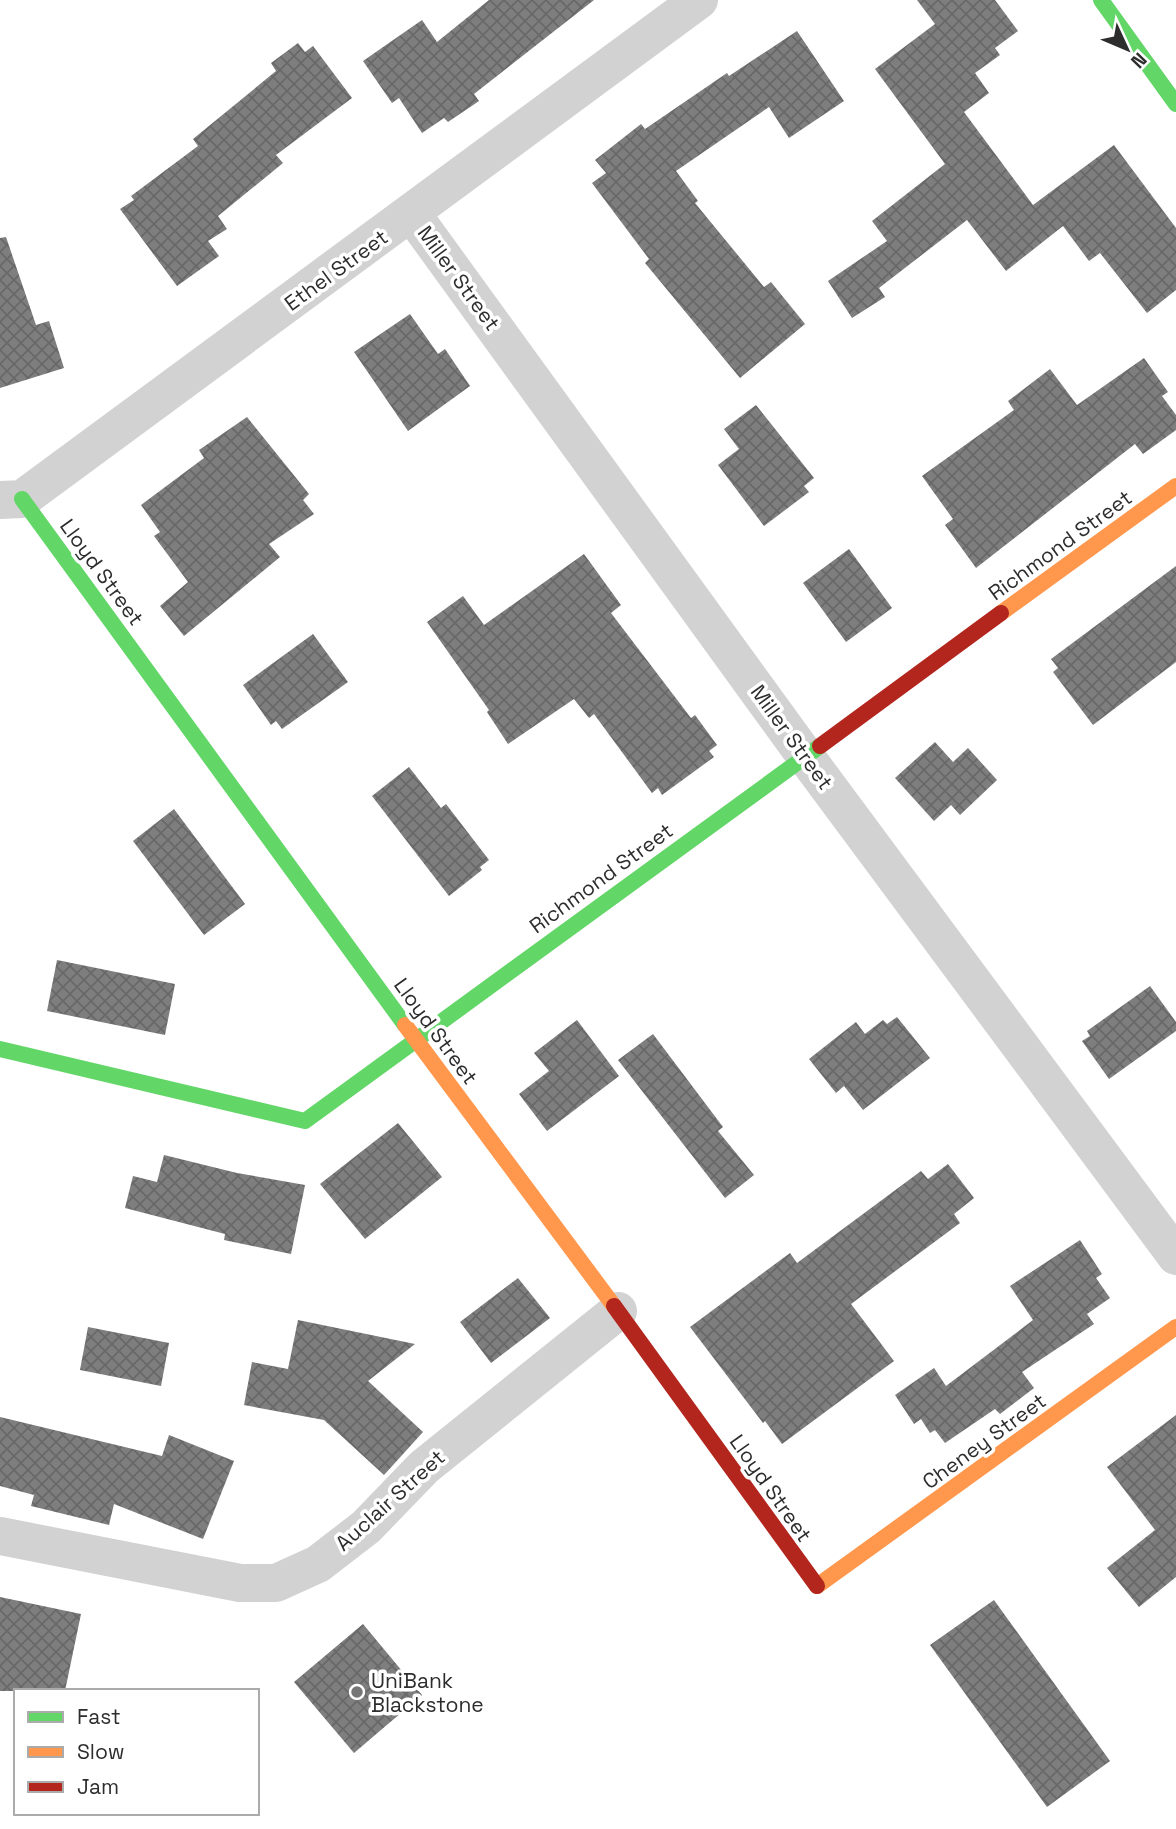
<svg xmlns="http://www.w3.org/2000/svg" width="1176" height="1829" viewBox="0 0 1176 1829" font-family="'Space Grotesk',sans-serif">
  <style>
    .building { fill: url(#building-cross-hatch) }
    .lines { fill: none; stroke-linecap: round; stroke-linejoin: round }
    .street { stroke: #d2d2d2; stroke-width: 38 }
    .fast { stroke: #63d668; stroke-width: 16 }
    .slow { stroke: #ff974d; stroke-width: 16 }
    .jam { stroke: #b3261e; stroke-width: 16 }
    .poi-dot { fill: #767676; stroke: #fff; stroke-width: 2.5 }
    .labels { text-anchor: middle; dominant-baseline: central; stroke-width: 7; stroke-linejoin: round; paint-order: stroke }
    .street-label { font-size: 21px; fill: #2d2d2d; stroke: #fff }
    .poi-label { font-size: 21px; fill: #2d2d2d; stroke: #fff; text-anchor: start }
  </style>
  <defs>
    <pattern id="building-cross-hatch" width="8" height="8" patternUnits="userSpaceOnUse" patternTransform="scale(1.75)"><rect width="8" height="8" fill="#7e7e7e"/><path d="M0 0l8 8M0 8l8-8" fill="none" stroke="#686868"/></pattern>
  </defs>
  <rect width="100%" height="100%" fill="#fff"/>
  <!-- building -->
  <path class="building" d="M 489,0 L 594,0 L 474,94 L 479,101 L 448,122 L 444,118 L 422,133 L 399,98 L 392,103 L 363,61 L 422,20 L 437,42 Z
    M 917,0 L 995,0 L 1018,31 L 995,48 L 1000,55 L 975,73 L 989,93 L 964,112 L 1033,205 L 1114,145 L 1176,228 L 1176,290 L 1147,313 L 1100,253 L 1089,261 L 1063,226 L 1006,271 L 967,220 L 879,288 L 885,297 L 852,318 L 828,281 L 887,241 L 872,221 L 945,164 L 875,69 L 935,24 Z
    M 797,31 L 844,101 L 789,138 L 769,107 L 676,171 L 698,201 L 695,203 L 764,287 L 771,282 L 805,324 L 740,378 L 645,263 L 649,259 L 592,183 L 606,173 L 595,160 L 641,124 L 645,129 L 727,73 L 729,76 Z
    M 298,43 L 305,52 L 313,46 L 352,98 L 276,155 L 283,163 L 218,216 L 227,229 L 208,241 L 219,256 L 177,286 L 120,209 L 134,200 L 131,196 L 198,146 L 193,139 L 276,71 L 271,63 Z
    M 6,237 L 36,325 L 49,321 L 64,368 L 0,388 L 0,238 Z
    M 410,314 L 438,354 L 445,349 L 470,386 L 408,431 L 354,352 Z
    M 1144,358 L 1168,392 L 1162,396 L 1176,415 L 1176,430 L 1143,454 L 1135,444 L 976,568 L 945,525 L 953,519 L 922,476 L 1014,410 L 1008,401 L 1050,369 L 1077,405 Z
    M 756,405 L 814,478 L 804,486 L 809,492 L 764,526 L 718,465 L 739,449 L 724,429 Z
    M 247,417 L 309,494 L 303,500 L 314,514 L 269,544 L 280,557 L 184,636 L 160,606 L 188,582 L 154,536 L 160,532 L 141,505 L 204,458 L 199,450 Z
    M 849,549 L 892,608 L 846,642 L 803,583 Z
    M 584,554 L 621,605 L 611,613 L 691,718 L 695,715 L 717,745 L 709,751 L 714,757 L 662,795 L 658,788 L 652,793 L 594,714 L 589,718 L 574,699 L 508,744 L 487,712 L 489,710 L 427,622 L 463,596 L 484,625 Z
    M 1176,566 L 1176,662 L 1093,725 L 1053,672 L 1058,668 L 1051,659 Z
    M 313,634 L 348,682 L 282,729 L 276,721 L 271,725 L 243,685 Z
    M 935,742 L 953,762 L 968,748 L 997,780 L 960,815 L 951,805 L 934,821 L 895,778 Z
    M 409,767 L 441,808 L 446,804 L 489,860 L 480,867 L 482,870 L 449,896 L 372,796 Z
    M 174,809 L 245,904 L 204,935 L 133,841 Z
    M 57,960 L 175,984 L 165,1035 L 47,1011 Z
    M 1150,986 L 1176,1022 L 1176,1031 L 1109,1079 L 1082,1041 L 1090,1036 L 1087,1031 Z
    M 897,1017 L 930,1058 L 863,1110 L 844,1086 L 836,1093 L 809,1059 L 856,1022 L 865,1034 L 883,1020 L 887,1024 Z
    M 577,1020 L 619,1076 L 547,1131 L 519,1094 L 549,1071 L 534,1053 Z
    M 653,1034 L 723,1127 L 718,1131 L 754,1175 L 725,1198 L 618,1060 Z
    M 398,1123 L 442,1177 L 365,1239 L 320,1184 Z
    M 164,1155 L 237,1173 L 305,1185 L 291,1254 L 224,1240 L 225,1234 L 125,1208 L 133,1176 L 157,1182 Z
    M 948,1164 L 974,1198 L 954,1214 L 960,1223 L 851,1304 L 894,1361 L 782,1444 L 765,1421 L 763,1423 L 690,1327 L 790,1253 L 797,1263 L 921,1171 L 928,1179 Z
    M 1080,1240 L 1102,1274 L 1096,1278 L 1110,1298 L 1087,1314 L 1094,1324 L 1022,1372 L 1034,1388 L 1000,1414 L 995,1409 L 945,1443 L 935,1430 L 930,1433 L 921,1419 L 914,1424 L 895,1395 L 934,1368 L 946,1386 L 1033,1320 L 1010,1286 Z
    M 518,1278 L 550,1318 L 491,1363 L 460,1322 Z
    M 298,1320 L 415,1344 L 368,1381 L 423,1432 L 384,1475 L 324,1420 L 244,1405 L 252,1362 L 288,1369 Z
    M 88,1327 L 169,1343 L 161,1386 L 80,1370 Z
    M 1176,1415 L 1176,1577 L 1139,1607 L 1107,1568 L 1155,1530 L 1107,1467 Z
    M 0,1417 L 162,1456 L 169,1435 L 234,1461 L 203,1539 L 114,1504 L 109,1525 L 31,1506 L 34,1495 L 0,1486 Z
    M 0,1597 L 81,1614 L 65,1691 L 0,1691 Z
    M 994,1600 L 1110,1761 L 1047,1807 L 930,1645 Z
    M 363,1624 L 422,1695 L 354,1753 L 294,1682 Z"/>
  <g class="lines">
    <!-- street -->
    <path class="street" d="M 412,214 L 806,757 L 1176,1256
      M 0,500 L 22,499 L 699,0
      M 0,1536 L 240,1583 L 276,1583 L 318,1564 L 366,1527 L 424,1467 L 618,1311"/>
    <!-- fast -->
    <path class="fast" d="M 1101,0 L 1176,104
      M 22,499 L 405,1025
      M 0,1049 L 305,1121 L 820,746"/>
    <!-- slow -->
    <path class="slow" d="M 1001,613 L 1176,486
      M 405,1025 L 614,1306
      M 817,1586 L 1176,1327"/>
    <!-- jam -->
    <path class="jam" d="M 820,746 L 1001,613
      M 614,1306 L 817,1586"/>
  </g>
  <!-- markers -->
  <circle class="poi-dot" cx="357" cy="1692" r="7"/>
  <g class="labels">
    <!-- street labels -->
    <g class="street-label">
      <text transform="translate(336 270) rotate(-36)">Ethel Street</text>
      <text transform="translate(459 278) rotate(54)">Miller Street</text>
      <text transform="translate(1060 545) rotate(-36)">Richmond Street</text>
      <text transform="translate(102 572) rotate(54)">Lloyd Street</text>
      <text transform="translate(792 737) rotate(54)">Miller Street</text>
      <text transform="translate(601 878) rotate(-36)">Richmond Street</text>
      <text transform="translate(436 1031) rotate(54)">Lloyd Street</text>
      <text transform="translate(984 1441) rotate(-36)">Cheney Street</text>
      <text transform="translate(771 1488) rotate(55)">Lloyd Street</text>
      <text transform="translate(390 1500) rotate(-42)">Auclair Street</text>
    </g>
    <!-- poi labels -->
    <g class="poi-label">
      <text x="371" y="1680">UniBank<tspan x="371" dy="24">Blackstone</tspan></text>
    </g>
  </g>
  <!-- legend -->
  <rect x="14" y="1689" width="245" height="126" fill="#ffffff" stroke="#ababab" stroke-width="2"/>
  <rect x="28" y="1712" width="35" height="10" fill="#63d668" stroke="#ababab" stroke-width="2"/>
  <text x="77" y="1724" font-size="21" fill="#2d2d2d">Fast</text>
  <rect x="28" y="1747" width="35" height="10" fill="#ff974d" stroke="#ababab" stroke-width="2"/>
  <text x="77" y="1759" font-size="21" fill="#2d2d2d">Slow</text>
  <rect x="28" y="1782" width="35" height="10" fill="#b3261e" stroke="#ababab" stroke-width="2"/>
  <text x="77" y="1794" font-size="21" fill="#2d2d2d">Jam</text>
  <!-- north arrow -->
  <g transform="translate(1127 49) rotate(134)" stroke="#ffffff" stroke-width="5" paint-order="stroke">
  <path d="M0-5L12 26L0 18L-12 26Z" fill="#2d2d2d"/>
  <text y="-10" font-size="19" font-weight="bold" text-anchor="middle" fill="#2d2d2d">N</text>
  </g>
</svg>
